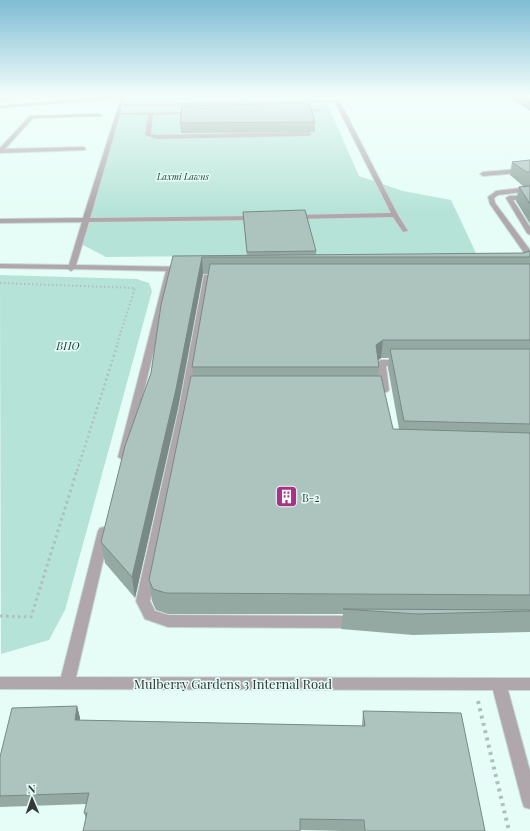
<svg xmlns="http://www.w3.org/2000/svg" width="530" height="831" viewBox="0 0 530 831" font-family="'Playfair Display',serif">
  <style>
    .green { fill: #b5e3d7 }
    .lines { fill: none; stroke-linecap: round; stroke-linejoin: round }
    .minor-casing { stroke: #c5dad4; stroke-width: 2 }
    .path-far3 { stroke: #adc0bb; stroke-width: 2; stroke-dasharray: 1.5 2.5; stroke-linecap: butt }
    .path-far2 { stroke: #adc0bb; stroke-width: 2.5; stroke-dasharray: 2 3; stroke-linecap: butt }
    .path-far1 { stroke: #adc0bb; stroke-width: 3; stroke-dasharray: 2.5 3.5; stroke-linecap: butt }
    .path { stroke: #adc0bb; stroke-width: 4; stroke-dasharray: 3 4.5; stroke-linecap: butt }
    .minor { fill: #afa7ac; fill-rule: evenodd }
    .wall { fill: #95a9a3; fill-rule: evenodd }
    .shaded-wall { fill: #798985 }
    .building { fill: #adc4be; stroke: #798985 }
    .labels { text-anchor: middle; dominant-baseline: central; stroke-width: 3; stroke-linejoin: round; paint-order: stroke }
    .far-park-label { font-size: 9px; font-style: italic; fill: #193b33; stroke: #e5fdf6 }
    .park-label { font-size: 11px; font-style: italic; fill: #193b33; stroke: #e5fdf6 }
    .poi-label { font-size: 11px; fill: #313a38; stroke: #e5fdf6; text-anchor: start }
    .near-street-label { font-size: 13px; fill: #313a38; stroke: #e5fdf6 }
  </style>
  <rect width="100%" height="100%" fill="#e5fdf6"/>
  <!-- green -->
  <path class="green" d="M 324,96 L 359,176 L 403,191 L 451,200 L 476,253 L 106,257 L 79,243 L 123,97 Z
    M 0,275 L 137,279 L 149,283 L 152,291 L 65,610 L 49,640 L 1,654 Z"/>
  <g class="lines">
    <defs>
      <path id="minor" d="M 14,96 L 23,96 L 0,102 L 0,100 Z
        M 105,96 L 127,96 L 123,104 L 339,100 L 398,215 L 408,231 L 403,232 L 393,217 L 294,219 L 291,217 L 294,215 L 391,213 L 335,102 L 122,106 L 121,113 L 194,112 L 196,113 L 194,114 L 153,115 L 151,134 L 157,135 L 309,132 L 312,134 L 309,136 L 157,139 L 145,135 L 148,115 L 120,115 L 90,218 L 256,216 L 259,218 L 256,220 L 89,222 L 76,265 L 183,267 L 187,269 L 183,271 L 173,271 L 128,457 L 123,460 L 118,457 L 166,271 L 74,269 L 71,271 L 68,269 L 0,268 L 0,264 L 69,265 L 82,222 L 0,223 L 0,219 L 83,218 L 121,98 L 0,108 L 0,106 Z
        M 319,109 L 321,111 L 298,112 L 296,111 Z
        M 100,114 L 102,116 L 33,118 L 5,149 L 83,147 L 85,148 L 85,150 L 0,153 L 0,148 L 30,116 Z
        M 530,168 L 530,172 L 483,176 L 480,174 L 483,172 Z
        M 530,187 L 530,191 L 498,195 L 494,198 L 495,203 L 530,250 L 530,257 L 527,257 L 490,204 L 488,197 L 496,191 Z
        M 530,195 L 530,199 L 513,200 L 530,227 L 530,235 L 527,233 L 506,198 L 509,196 Z
        M 204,275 L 220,275 L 224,277 L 220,279 L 210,279 L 189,408 L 150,601 L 155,611 L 168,615 L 356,616 L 361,618 L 363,622 L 361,626 L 356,628 L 168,627 L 145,619 L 136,601 L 179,408 Z
        M 381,360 L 402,360 L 407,363 L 402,366 L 386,366 L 389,390 L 387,392 L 369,392 L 367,390 L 369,388 L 379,387 L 376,363 Z
        M 104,527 L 108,528 L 110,531 L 76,677 L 530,678 L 530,690 L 508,690 L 530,771 L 530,809 L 524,807 L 522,801 L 493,690 L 0,689 L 0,677 L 61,677 L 98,531 L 100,528 Z"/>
    </defs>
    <!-- minor casing -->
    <use href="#minor" class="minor-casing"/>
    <!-- path-far3 -->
    <path class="path-far3" d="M 0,283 L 135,288 L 117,344"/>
    <!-- path-far2 -->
    <path class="path-far2" d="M 77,471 L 118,343"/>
    <!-- path-far1 -->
    <path class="path-far1" d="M 0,616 L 31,617 L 77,470"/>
    <!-- path -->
    <path class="path" d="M 478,701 L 509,831"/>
    <!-- minor -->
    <use href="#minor" class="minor"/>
  </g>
  <!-- wall -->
  <path class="wall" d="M 509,96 L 530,96 L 530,111 L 509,97 Z
    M 315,122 L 315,132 L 181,133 L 180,123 Z
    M 530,160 L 530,224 L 516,201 L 519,187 L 523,186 L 510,175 L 512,162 Z
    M 243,212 L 316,251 L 316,255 L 523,253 L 530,251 L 530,632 L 413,635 L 341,629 L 343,614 L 168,614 L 156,610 L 152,601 L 149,580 L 193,376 L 192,367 L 209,274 L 203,274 L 178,408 L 135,598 L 105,563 L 101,542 L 151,373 L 173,256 L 247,256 L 244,224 ZM 381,358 L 389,358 L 388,368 L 399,429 L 393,429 L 378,376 L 379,367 L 378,360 Z
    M 77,706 L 80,718 L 80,720 L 362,726 L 363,711 L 485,831 L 343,831 L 300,830 L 86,819 L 84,813 L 86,804 L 0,807 L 0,757 Z"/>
  <!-- shaded-wall -->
  <path class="shaded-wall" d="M 202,257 L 203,274 L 178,408 L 135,598 L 132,577 Z
    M 383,340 L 381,358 L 375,363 L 376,345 Z
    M 77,706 L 80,718 L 78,732 L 75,720 Z"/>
  <!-- building -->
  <path class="building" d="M 520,96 L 530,96 L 530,102 Z
    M 309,103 L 315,122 L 180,123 L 182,106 Z
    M 530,160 L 530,172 L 526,172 L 512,162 Z
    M 530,186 L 530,204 L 519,187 Z
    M 305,210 L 316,251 L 247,252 L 243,212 Z
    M 530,251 L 530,257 L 202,257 L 176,389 L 132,577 L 101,542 L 125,446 L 151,373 L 161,305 L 173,256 L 523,253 Z
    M 210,264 L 530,264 L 530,340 L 383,340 L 376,345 L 379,367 L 192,367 Z
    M 390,349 L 530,349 L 530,424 L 404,421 Z
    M 191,376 L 381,376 L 393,429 L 530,433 L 530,595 L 166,593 L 153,589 L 149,580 Z
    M 343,609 L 530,610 L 530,611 L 417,614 Z
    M 77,706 L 75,720 L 365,726 L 363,711 L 461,713 L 485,831 L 365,831 L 364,820 L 300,819 L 300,831 L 83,831 L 87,813 L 84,813 L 89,793 L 0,796 L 0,757 L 12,708 Z"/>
  <!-- sky -->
  <linearGradient id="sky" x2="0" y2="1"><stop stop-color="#7fbcd4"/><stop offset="0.45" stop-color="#f3fefb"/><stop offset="1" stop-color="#f3fefb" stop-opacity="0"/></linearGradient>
  <rect width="530" height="213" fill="url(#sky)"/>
  <!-- icons -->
  <defs>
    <symbol id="building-square" viewBox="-11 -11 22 22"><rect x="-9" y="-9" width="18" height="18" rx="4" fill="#a8328a" stroke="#e5fdf6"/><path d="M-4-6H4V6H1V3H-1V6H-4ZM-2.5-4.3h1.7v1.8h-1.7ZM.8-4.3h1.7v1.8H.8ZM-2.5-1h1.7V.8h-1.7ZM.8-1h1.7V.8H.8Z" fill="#fff"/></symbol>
  </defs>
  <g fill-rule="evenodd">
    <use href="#building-square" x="274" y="484" width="25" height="25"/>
  </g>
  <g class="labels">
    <!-- far-park labels -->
    <g class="far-park-label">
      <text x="183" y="176">Laxmi Lawns</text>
    </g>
    <!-- park labels -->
    <g class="park-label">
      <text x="68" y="345">BHO</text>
    </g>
    <!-- poi labels -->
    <g class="poi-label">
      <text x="302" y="497">B-2</text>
    </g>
    <!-- near-street labels -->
    <g class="near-street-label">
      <text x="233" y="683">Mulberry Gardens 3 Internal Road</text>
    </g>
  </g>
  <!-- north arrow -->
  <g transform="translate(32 799) rotate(358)" stroke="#e5fdf6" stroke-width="3" paint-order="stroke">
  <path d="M0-3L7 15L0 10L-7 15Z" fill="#313a38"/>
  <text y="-6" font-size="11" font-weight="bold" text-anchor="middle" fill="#313a38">N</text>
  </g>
</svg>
